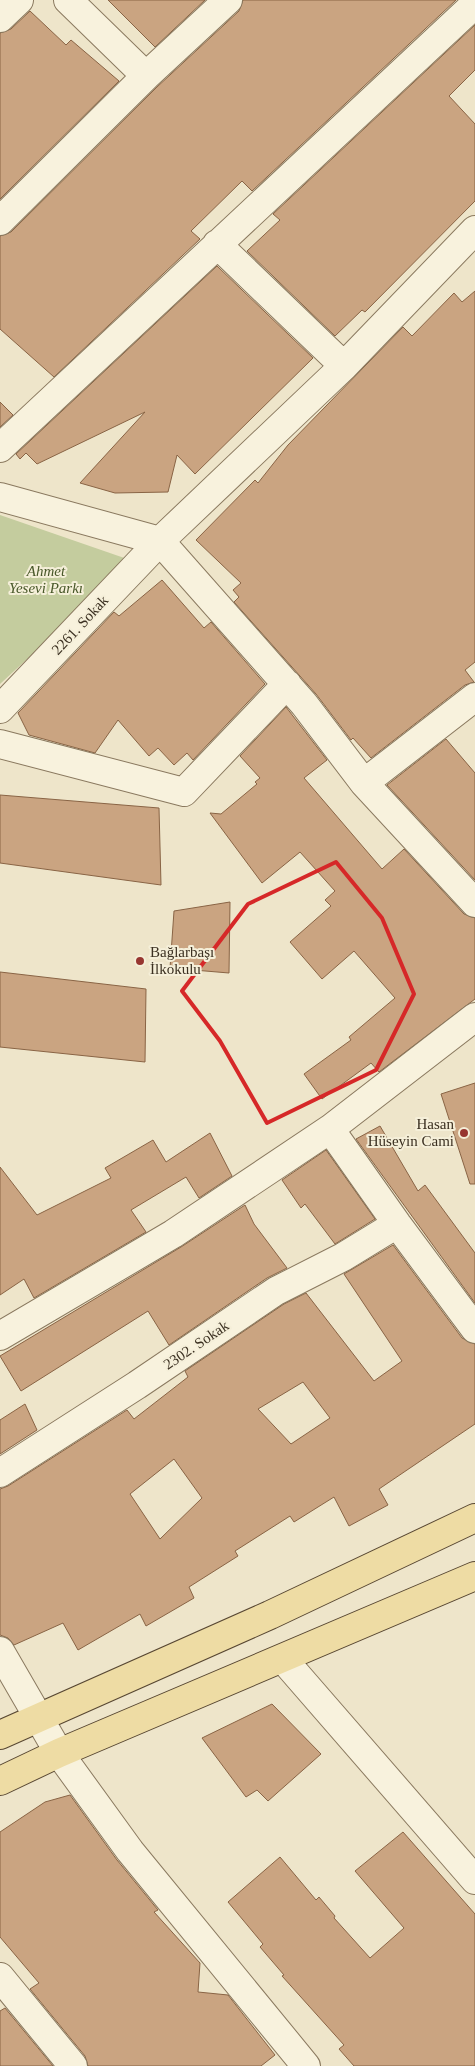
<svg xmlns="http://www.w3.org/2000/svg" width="475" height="2066" viewBox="0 0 475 2066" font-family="'Times New Roman',serif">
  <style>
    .green { fill: #c4cc9e }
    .building { fill: #caa481; stroke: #896445; fill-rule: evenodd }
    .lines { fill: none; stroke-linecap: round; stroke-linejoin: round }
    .minor-casing { stroke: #8a795f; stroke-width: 30 }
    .major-casing { stroke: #584732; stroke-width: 30 }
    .minor { stroke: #f8f2dd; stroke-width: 28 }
    .major { stroke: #eedca4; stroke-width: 28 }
    .marked { fill: none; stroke: #d62828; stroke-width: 4; stroke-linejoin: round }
    .poi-dot { fill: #973630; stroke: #f5efd9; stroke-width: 2 }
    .labels { text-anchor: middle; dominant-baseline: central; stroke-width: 4; stroke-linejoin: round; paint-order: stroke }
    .park-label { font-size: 15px; font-style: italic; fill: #485729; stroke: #f5efd9 }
    .street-label { font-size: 15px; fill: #3b3021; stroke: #f5efd9 }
    .poi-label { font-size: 15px; fill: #3b3021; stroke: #f5efd9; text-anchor: start }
  </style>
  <rect width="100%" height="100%" fill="#eee5ca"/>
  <!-- green -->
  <path class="green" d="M 0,515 L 133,561 L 0,684 Z"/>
  <!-- building -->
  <path class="building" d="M 108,0 L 205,0 L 155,47 Z
    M 243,0 L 456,0 L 252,191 L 242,181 L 191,231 L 200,239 L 54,377 L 0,329 L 0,236 L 11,232 L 157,87 L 239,11 Z
    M 30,11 L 66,45 L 71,40 L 119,81 L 0,199 L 0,33 L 11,29 Z
    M 475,25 L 475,70 L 449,96 L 475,124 L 475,201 L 365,312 L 362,310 L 335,336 L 247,251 L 280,220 L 273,214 Z
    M 217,266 L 313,358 L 195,474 L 177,455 L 168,492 L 115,493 L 80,483 L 145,412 L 37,464 L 26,453 L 20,459 L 16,454 Z
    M 475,291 L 475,662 L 465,670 L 474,682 L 465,685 L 371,758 L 353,738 L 351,740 L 316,694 L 234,602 L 239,597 L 233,590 L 241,583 L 196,540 L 255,480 L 258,483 L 288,445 L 403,327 L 412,336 L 454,293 L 462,302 Z
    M 0,402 L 13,415 L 0,427 Z
    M 162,580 L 204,628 L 211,622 L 265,684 L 193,760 L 187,753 L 174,765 L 158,748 L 149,756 L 118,720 L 95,753 L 29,735 L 18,713 L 114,612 L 119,616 Z
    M 286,707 L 327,760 L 304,778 L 382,869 L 404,849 L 464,914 L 475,918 L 475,999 L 379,1072 L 371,1063 L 322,1099 L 304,1074 L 351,1040 L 349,1037 L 395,998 L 354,951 L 322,979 L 290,942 L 331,906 L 325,900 L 335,891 L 300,852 L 262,883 L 210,813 L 221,814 L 257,784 L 255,782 L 260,778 L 240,756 Z
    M 446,739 L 475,773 L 475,880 L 387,785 Z
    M 0,795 L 159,808 L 161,885 L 0,863 Z
    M 230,902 L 229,973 L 170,968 L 174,911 Z
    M 0,972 L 146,989 L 145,1062 L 0,1047 Z
    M 475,1083 L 475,1184 L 470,1184 L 441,1094 Z
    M 380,1126 L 418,1191 L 425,1185 L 475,1253 L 475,1303 L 356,1139 Z
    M 210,1133 L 232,1176 L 199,1198 L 186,1177 L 131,1210 L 146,1232 L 34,1298 L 24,1279 L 0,1295 L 0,1167 L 37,1215 L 111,1178 L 105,1168 L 153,1140 L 166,1162 Z
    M 326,1150 L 375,1219 L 335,1244 L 305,1204 L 301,1208 L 282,1180 Z
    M 245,1205 L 254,1224 L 287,1268 L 267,1278 L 169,1345 L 148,1311 L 21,1391 L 0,1356 L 181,1247 Z
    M 393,1245 L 462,1338 L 475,1344 L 475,1424 L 379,1489 L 388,1505 L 349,1526 L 334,1497 L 294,1522 L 290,1516 L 235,1551 L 238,1556 L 189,1587 L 194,1598 L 146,1626 L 140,1614 L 78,1650 L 63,1623 L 14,1645 L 8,1638 L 0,1635 L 0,1489 L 8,1486 L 127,1410 L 134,1419 L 188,1377 L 185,1371 L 284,1304 L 306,1293 L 374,1381 L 402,1361 L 344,1274 ZM 303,1382 L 330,1418 L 291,1444 L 258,1409 ZM 174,1459 L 202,1498 L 160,1539 L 130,1494 Z
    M 25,1404 L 37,1430 L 0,1454 L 0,1420 Z
    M 272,1704 L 321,1754 L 268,1801 L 257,1790 L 246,1797 L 202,1738 Z
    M 70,1795 L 117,1860 L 158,1910 L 154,1912 L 200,1963 L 198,1992 L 228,1995 L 275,2055 L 261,2066 L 88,2066 L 85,2056 L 30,1989 L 39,1983 L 0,1937 L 0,1832 L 45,1802 Z
    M 403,1832 L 475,1914 L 475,2066 L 354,2066 L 339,2049 L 344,2045 L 282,1976 L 284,1975 L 260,1947 L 263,1944 L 228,1902 L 280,1857 L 316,1900 L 319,1897 L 335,1916 L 334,1918 L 370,1958 L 404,1928 L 355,1871 Z
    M 5,2008 L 53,2066 L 0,2066 L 0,2011 Z"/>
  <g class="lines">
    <defs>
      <path id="minor" d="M 68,0 L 146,76
        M 0,18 L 19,0
        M 0,221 L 146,76 L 228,0
        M 217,244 L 344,366
        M 0,448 L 475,4
        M 0,497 L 160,541 L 304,704 L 364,783 L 475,903
        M 0,709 L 160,541 L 344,366 L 475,230
        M 0,744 L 184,792 L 287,684
        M 364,783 L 475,697
        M 330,1129 L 397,1224 L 475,1329
        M 0,1336 L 173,1234 L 330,1129 L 475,1017
        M 0,1473 L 137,1385 L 276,1291 L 343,1257 L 397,1224
        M 0,1651 L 59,1753 L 130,1851 L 306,2066
        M 283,1659 L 475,1880
        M 0,1977 L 73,2066"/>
      <path id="major" d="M 0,1735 L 270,1615 L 475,1518
        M 0,1781 L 59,1753 L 475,1576"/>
    </defs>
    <!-- minor casing -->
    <use href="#minor" class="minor-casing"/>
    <!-- major casing -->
    <use href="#major" class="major-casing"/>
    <!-- minor -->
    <use href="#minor" class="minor"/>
    <!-- major -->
    <use href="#major" class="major"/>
  </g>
  <!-- marked area -->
  <path class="marked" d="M 336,862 L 382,918 L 414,994 L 376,1070 L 267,1123 L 220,1041 L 182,991 L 248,904 Z"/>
  <!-- markers -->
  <g class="poi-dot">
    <circle cx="140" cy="961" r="5"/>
    <circle cx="464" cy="1133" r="5"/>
  </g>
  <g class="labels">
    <!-- park labels -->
    <g class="park-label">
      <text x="46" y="571">Ahmet<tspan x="46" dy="17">Yesevi Parkı</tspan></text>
    </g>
    <!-- street labels -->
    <g class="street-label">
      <text transform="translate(80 625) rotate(-47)">2261. Sokak</text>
      <text transform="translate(196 1345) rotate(-34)">2302. Sokak</text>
    </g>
    <!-- poi labels -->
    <g class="poi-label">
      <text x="150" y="952">Bağlarbaşı<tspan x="150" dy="17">İlkokulu</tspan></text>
      <text x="454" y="1124" text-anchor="end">Hasan<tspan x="454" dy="17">Hüseyin Cami</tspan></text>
    </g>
  </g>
</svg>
